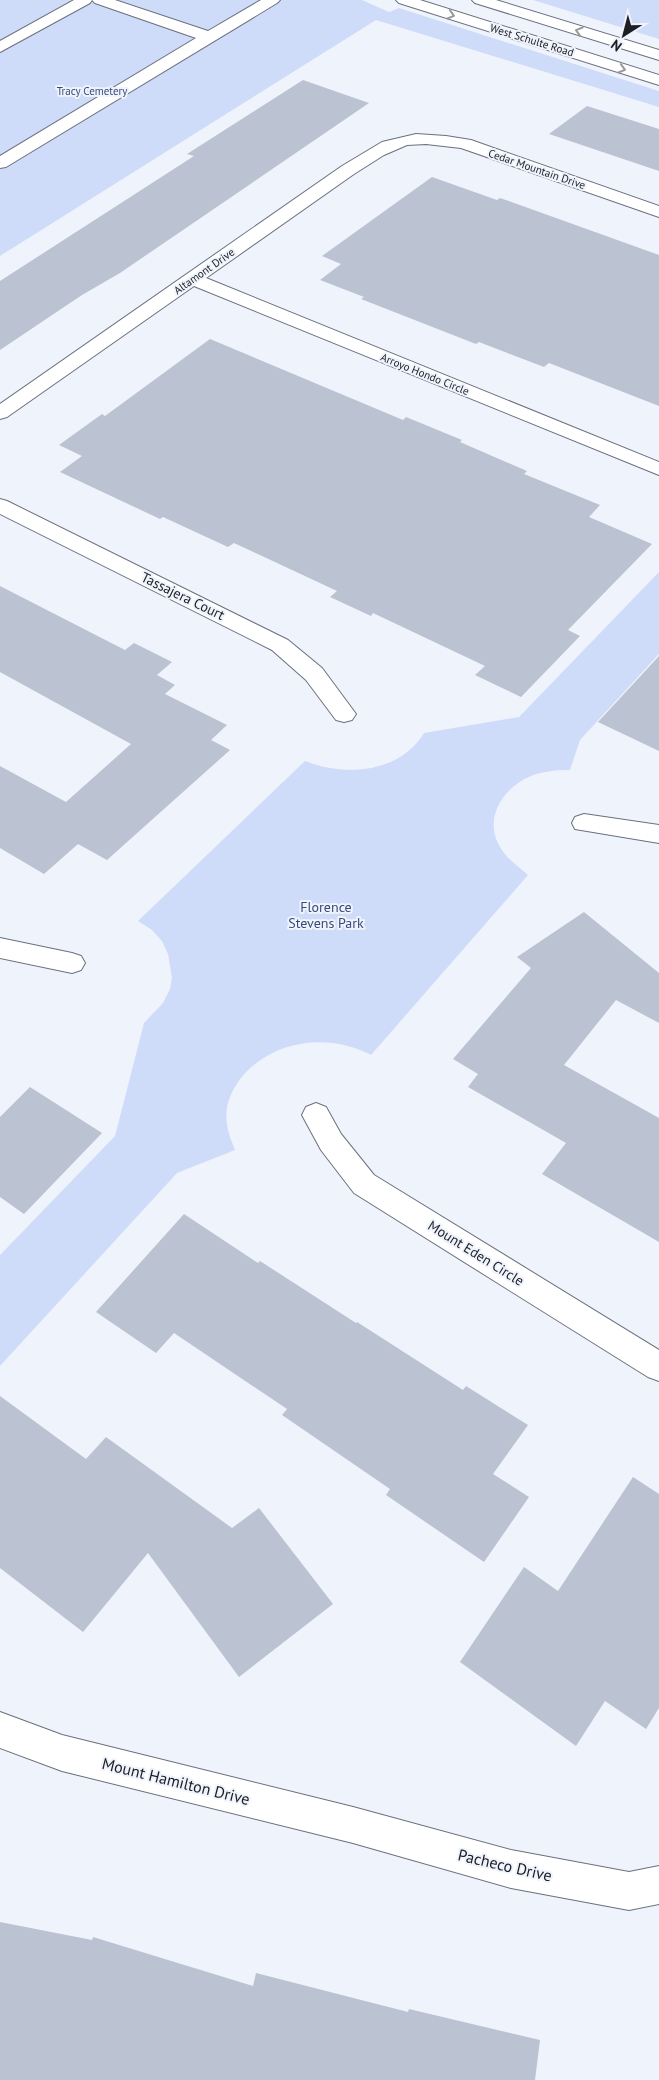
<svg xmlns="http://www.w3.org/2000/svg" width="659" height="2080" viewBox="0 0 659 2080" font-family="'PT Sans',sans-serif">
  <style>
    .green { fill: #cfdcf9 }
    .building { fill: #bbc2d1 }
    .lines { fill: none; stroke-linecap: round; stroke-linejoin: round }
    .minor-casing { stroke: #6a707e; stroke-width: 2 }
    .major-casing { stroke: #6a707e; stroke-width: 2 }
    .minor { fill: #fff; fill-rule: evenodd }
    .major { fill: #fff; fill-rule: evenodd }
    .oneway { stroke: #999a9c }
    .labels { text-anchor: middle; dominant-baseline: central; stroke-width: 4; stroke-linejoin: round; paint-order: stroke }
    .far-street-label { font-size: 11px; fill: #1c1e24; stroke: #eff3fc }
    .far-park-label { font-size: 11px; fill: #394b7c; stroke: #eff3fc }
    .street-label { font-size: 14px; fill: #1c1e24; stroke: #eff3fc }
    .park-label { font-size: 14px; fill: #394b7c; stroke: #eff3fc }
    .near-street-label { font-size: 16px; fill: #1c1e24; stroke: #eff3fc }
  </style>
  <rect width="100%" height="100%" fill="#eff3fc"/>
  <!-- green -->
  <path class="green" d="M 0,0 L 362,0 L 389,12 L 399,8 L 659,91 L 659,107 L 376,20 L 0,256 Z
    M 533,0 L 659,0 L 659,39 Z
    M 659,572 L 659,654 L 580,740 L 570,770 C 556,770 544,771 531,776 C 500,789 480,824 505,854 C 511,862 520,868 528,875 L 371,1055 C 329,1033 273,1039 241,1078 C 231,1091 224,1107 227,1124 C 228,1133 232,1142 235,1150 L 177,1173 L 0,1366 L 0,1255 L 115,1136 L 144,1023 L 163,1003 L 170,989 L 172,978 L 168,954 L 162,941 L 152,930 L 138,921 L 305,761 C 345,777 400,773 424,733 L 519,717 Z"/>
  <!-- building -->
  <path class="building" d="M 303,80 L 369,103 L 120,273 L 82,295 L 0,350 L 0,281 L 194,156 L 187,154 Z
    M 587,106 L 659,129 L 659,171 L 549,134 Z
    M 432,177 L 497,200 L 500,198 L 659,255 L 659,406 L 549,363 L 544,367 L 479,342 L 476,344 L 361,299 L 364,297 L 320,280 L 341,264 L 322,256 Z
    M 210,339 L 403,420 L 406,417 L 462,440 L 460,442 L 527,471 L 524,474 L 600,505 L 589,517 L 652,544 L 568,630 L 580,636 L 521,697 L 475,675 L 485,666 L 373,613 L 371,616 L 330,597 L 337,591 L 234,543 L 228,547 L 163,517 L 160,519 L 60,472 L 82,456 L 59,445 L 102,414 L 105,416 Z
    M 0,586 L 125,650 L 134,643 L 172,662 L 157,675 L 175,685 L 165,694 L 227,725 L 211,740 L 230,750 L 107,860 L 78,844 L 44,874 L 0,848 L 0,766 L 66,802 L 131,744 L 0,672 Z
    M 659,656 L 659,751 L 598,722 Z
    M 584,912 L 659,973 L 659,1023 L 616,1000 L 564,1065 L 659,1118 L 659,1242 L 542,1174 L 566,1143 L 468,1087 L 478,1074 L 453,1059 L 531,968 L 517,957 Z
    M 30,1087 L 102,1133 L 24,1214 L 0,1197 L 0,1117 Z
    M 184,1214 L 258,1263 L 260,1261 L 356,1323 L 357,1322 L 463,1390 L 466,1386 L 528,1425 L 493,1474 L 529,1497 L 484,1562 L 386,1495 L 390,1489 L 282,1415 L 287,1409 L 174,1333 L 156,1353 L 96,1312 Z
    M 0,1396 L 86,1459 L 106,1437 L 232,1528 L 259,1508 L 333,1604 L 239,1677 L 148,1553 L 83,1632 L 0,1568 Z
    M 633,1477 L 659,1494 L 659,1708 L 646,1729 L 605,1701 L 576,1746 L 460,1662 L 524,1567 L 558,1591 Z
    M 0,1922 L 92,1940 L 93,1937 L 253,1986 L 256,1973 L 408,2012 L 409,2009 L 540,2040 L 535,2080 L 0,2080 Z"/>
  <g class="lines">
    <defs>
      <path id="minor" d="M 74,0 L 115,0 L 208,31 L 261,0 L 280,0 L 277,3 L 6,167 L 0,168 L 0,156 L 196,38 L 95,3 L 92,0 L 90,3 L 0,52 L 0,41 Z
        M 416,134 L 446,136 L 471,140 L 659,206 L 659,217 L 461,148 L 426,144 L 407,145 L 384,155 L 354,174 L 206,278 L 659,462 L 659,475 L 194,286 L 7,417 L 0,419 L 0,404 L 342,166 L 382,142 Z
        M 0,499 L 7,501 L 288,640 L 322,668 L 356,714 L 352,720 L 344,722 L 336,720 L 306,680 L 272,650 L 0,514 Z
        M 584,814 L 659,825 L 659,843 L 575,829 L 572,823 L 575,817 Z
        M 0,938 L 72,953 L 81,956 L 85,963 L 81,970 L 72,973 L 0,958 Z
        M 316,1103 L 326,1107 L 341,1134 L 374,1175 L 659,1350 L 659,1381 L 648,1377 L 354,1193 L 321,1150 L 302,1115 L 306,1107 Z
        M 0,1712 L 62,1735 L 353,1807 L 511,1850 L 629,1872 L 659,1866 L 659,1904 L 629,1910 L 511,1888 L 353,1843 L 62,1771 L 0,1748 Z"/>
      <path id="major" d="M 396,0 L 420,0 L 659,75 L 659,85 L 399,3 Z
        M 472,0 L 496,0 L 659,50 L 659,60 L 475,3 Z"/>
    </defs>
    <!-- minor casing -->
    <use href="#minor" class="minor-casing"/>
    <!-- major casing -->
    <use href="#major" class="major-casing"/>
    <!-- minor -->
    <use href="#minor" class="minor"/>
    <!-- major -->
    <use href="#major" class="major"/>
  </g>
  <!-- one-way arrows -->
  <defs><path id="oneway-chevron" d="M-2-3.5L2.5 0L-2 3.5" fill="none" stroke-width="1.6" stroke-linecap="round" stroke-linejoin="round" transform="scale(1.25)"/></defs>
  <g class="oneway">
    <use href="#oneway-chevron" transform="translate(451 15) rotate(17)"/>
    <use href="#oneway-chevron" transform="translate(579 31) rotate(-163)"/>
    <use href="#oneway-chevron" transform="translate(622 69) rotate(17)"/>
  </g>
  <g class="labels">
    <!-- far-street labels -->
    <g class="far-street-label">
      <text transform="translate(532 40) rotate(17)">West Schulte Road</text>
      <text transform="translate(537 169) rotate(19)">Cedar Mountain Drive</text>
      <text transform="translate(204 271) rotate(-35)">Altamont Drive</text>
      <text transform="translate(425 374) rotate(22)">Arroyo Hondo Circle</text>
    </g>
    <!-- far-park labels -->
    <g class="far-park-label">
      <text x="92" y="91">Tracy Cemetery</text>
    </g>
    <!-- street labels -->
    <g class="street-label">
      <text transform="translate(183 596) rotate(26)">Tassajera Court</text>
      <text transform="translate(476 1253) rotate(32)">Mount Eden Circle</text>
    </g>
    <!-- park labels -->
    <g class="park-label">
      <text x="326" y="907">Florence<tspan x="326" dy="16">Stevens Park</tspan></text>
    </g>
    <!-- near-street labels -->
    <g class="near-street-label">
      <text transform="translate(176 1781) rotate(14)">Mount Hamilton Drive</text>
      <text transform="translate(505 1865) rotate(13)">Pacheco Drive</text>
    </g>
  </g>
  <!-- north arrow -->
  <g transform="translate(624 35) rotate(216)" stroke="#eff3fc" stroke-width="4" paint-order="stroke">
  <path d="M0-4L9 19L0 12L-9 19Z" fill="#1c1e24"/>
  <text y="-8" font-size="14" font-weight="bold" text-anchor="middle" fill="#1c1e24">N</text>
  </g>
</svg>
